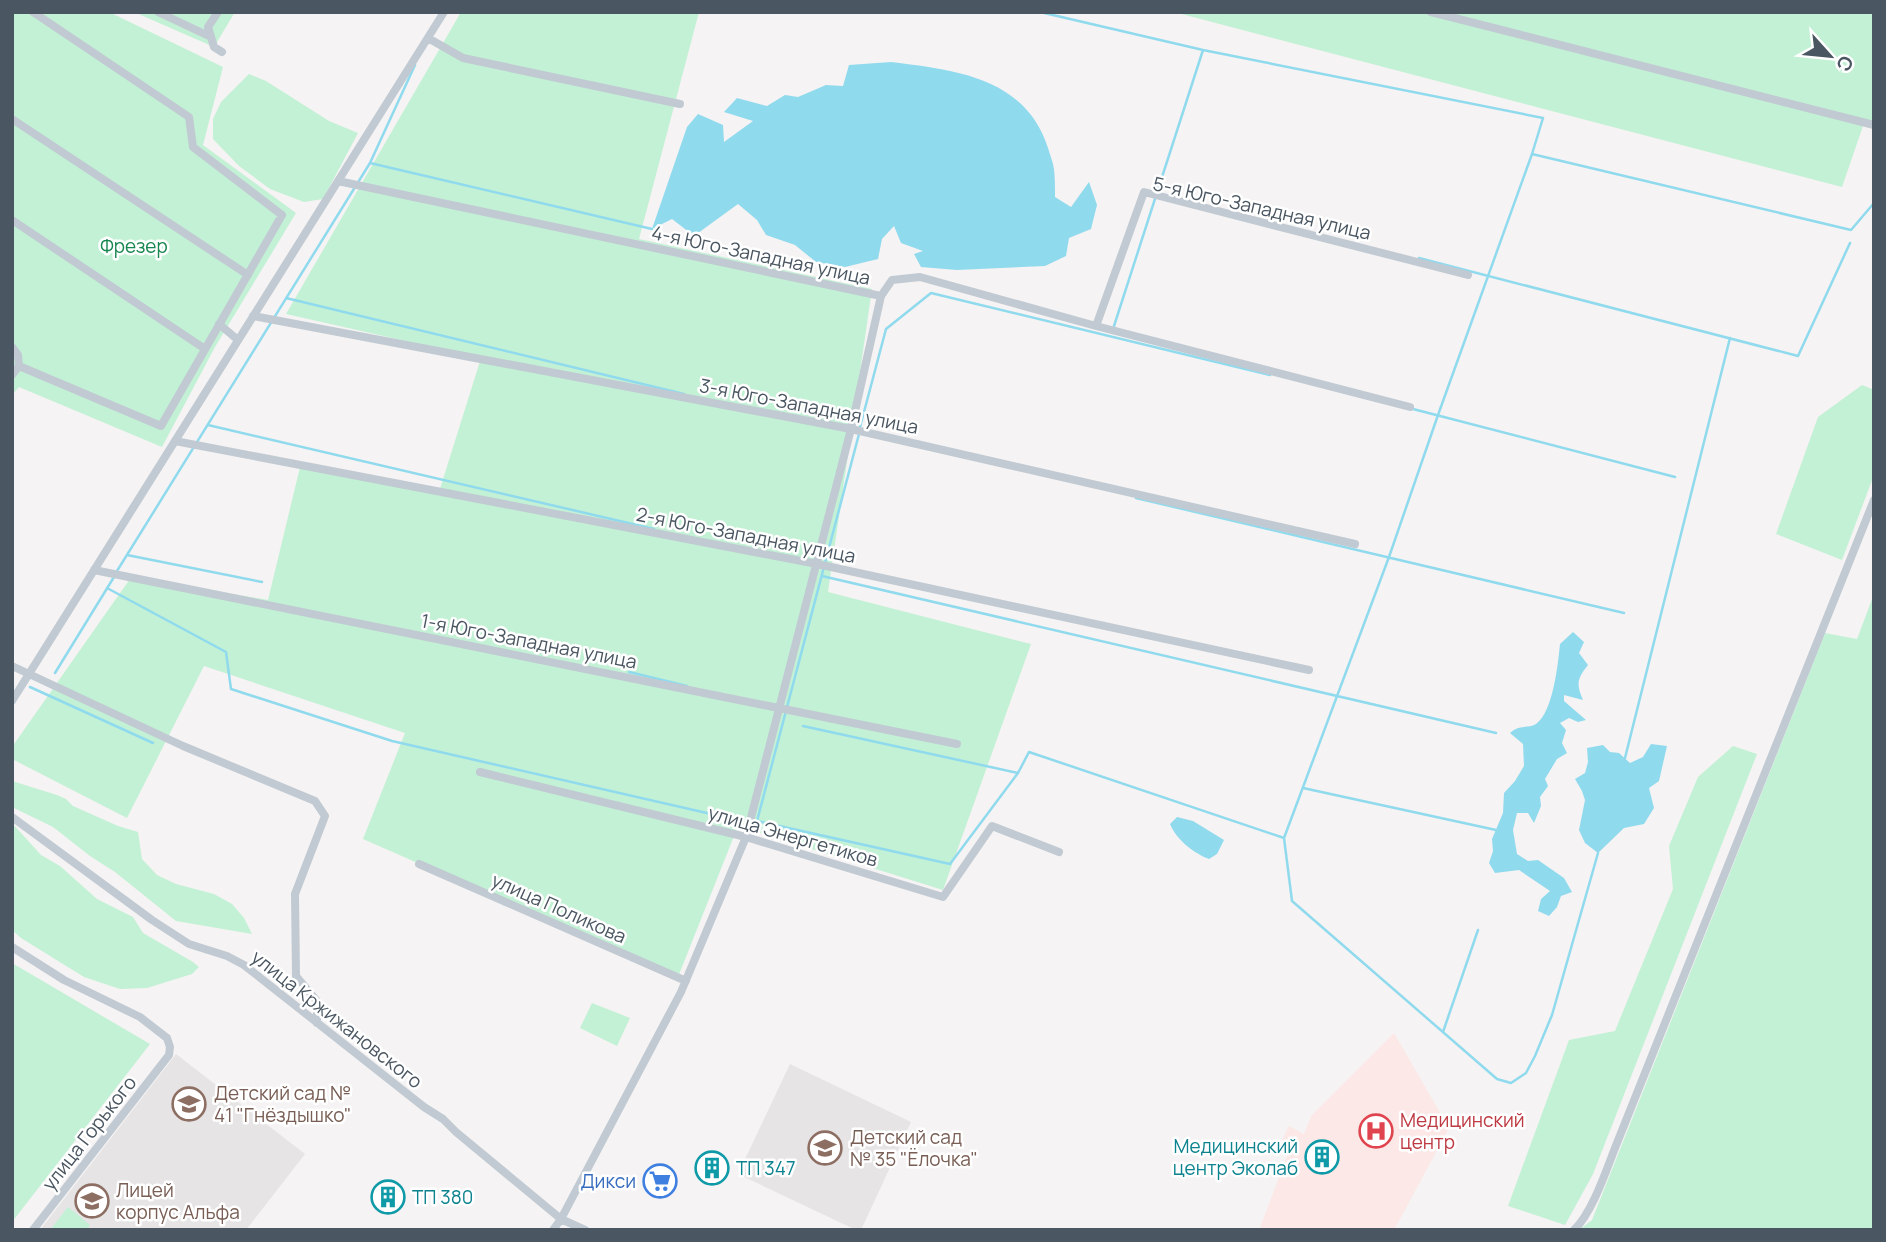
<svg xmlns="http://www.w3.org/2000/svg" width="1886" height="1242" viewBox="0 0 1886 1242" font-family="Manrope,sans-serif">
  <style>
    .education { fill: #e6e4e5 }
    .medical { fill: #fce8e6 }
    .green { fill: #c3f1d5 }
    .water { fill: #90daee }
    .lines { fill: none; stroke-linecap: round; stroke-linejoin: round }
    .stream { stroke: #90daee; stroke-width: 2.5 }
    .minor { stroke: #c1cad2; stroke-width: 8 }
    .labels { text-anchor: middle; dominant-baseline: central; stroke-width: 5; stroke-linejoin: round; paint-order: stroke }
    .street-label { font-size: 19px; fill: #4a5661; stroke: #fff }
    .park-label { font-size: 19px; fill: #17864f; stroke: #fff }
    .education-label { font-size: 19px; fill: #785e54; stroke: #fff; text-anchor: start }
    .health-label { font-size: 19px; fill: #be3a42; stroke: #fff; text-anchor: start }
    .culture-label { font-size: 19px; fill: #0d838f; stroke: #fff; text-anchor: start }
    .shop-label { font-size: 19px; fill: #366cbe; stroke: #fff; text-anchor: end }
  </style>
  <rect width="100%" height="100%" fill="#f5f3f3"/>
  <!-- education -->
  <path class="education" d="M 176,1054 L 305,1154 L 246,1230 L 40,1230 Z
    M 790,1064 L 911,1122 L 861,1230 L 856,1230 L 738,1174 Z"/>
  <!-- medical -->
  <path class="medical" d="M 1394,1033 L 1449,1128 L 1394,1230 L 1259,1230 L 1288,1154 L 1278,1148 L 1289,1126 L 1304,1134 L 1312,1115 Z"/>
  <!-- green -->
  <path class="green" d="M 12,12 L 109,12 L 223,67 L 203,145 L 296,213 L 215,347 L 162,447 L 19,387 L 12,395 Z
    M 134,12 L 235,12 L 214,47 Z
    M 461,12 L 699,12 L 639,239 L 872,289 L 828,592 L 1031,644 L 943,890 L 738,826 L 678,977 L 363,839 L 405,733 L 204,666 L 127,818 L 12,759 L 12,747 L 132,576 L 268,600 L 301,463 L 439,492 L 481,358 L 286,314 Z
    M 1174,12 L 1874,12 L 1874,128 L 1863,126 L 1842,187 Z
    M 249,74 L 266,81 L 329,121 L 358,133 L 323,199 L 304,202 L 270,189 L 239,166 L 213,139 L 213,119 L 221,102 Z
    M 1862,385 L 1874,390 L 1874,475 L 1842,560 L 1776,534 L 1818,417 Z
    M 1874,594 L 1874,1230 L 1579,1230 L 1592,1220 L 1825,633 L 1857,639 Z
    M 1733,746 L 1757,754 L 1593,1174 L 1565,1225 L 1508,1206 L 1569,1040 L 1615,1031 L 1673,889 L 1669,846 L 1698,777 Z
    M 12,781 L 57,795 L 66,799 L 73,806 L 118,826 L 138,832 L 142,859 L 157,875 L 176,884 L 214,894 L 232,904 L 244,918 L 252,934 L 176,921 L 115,872 L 90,856 L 53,827 L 12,807 Z
    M 12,823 L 41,855 L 60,866 L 97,899 L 133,917 L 143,933 L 193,962 L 199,967 L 192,974 L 147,988 L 120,989 L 84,977 L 21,938 L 12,930 Z
    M 12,963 L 150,1044 L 12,1222 Z
    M 592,1003 L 630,1018 L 617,1046 L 580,1028 Z
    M 68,1207 L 90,1225 L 86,1230 L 50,1230 Z"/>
  <!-- water -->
  <path class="water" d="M 891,62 C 955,70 1025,77 1048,148 C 1050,155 1053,162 1054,169 C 1055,178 1055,188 1055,197 L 1071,207 L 1089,182 L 1097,205 L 1091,229 L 1069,238 L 1066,256 L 1045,266 L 957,270 L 921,267 L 914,254 L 923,251 L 901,243 L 894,226 L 882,239 L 878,259 L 845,267 L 816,262 L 795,245 L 766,235 L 757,220 L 738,204 L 694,236 L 672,219 L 652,229 L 687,127 L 698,114 L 723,125 L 724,142 L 753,121 L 724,112 L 737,98 L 767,106 L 785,95 L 798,97 L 826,85 L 843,86 L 849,65 Z
    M 1573,632 L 1584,642 L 1579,653 L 1588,665 C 1577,679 1576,684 1583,700 L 1564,695 L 1564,701 L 1586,720 L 1578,722 L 1569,718 L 1560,723 L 1566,730 L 1562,743 L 1567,753 L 1557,759 L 1545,779 L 1548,786 L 1540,797 L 1541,806 L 1534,823 L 1528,813 L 1517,813 L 1513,830 L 1517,854 L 1528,861 L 1538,860 L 1564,878 L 1572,892 L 1561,896 L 1557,907 L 1549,916 L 1538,911 L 1541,899 L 1550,891 L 1519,870 L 1495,873 L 1489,863 L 1493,851 L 1492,839 L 1503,813 L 1504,793 L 1515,781 L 1524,766 L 1523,744 L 1510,733 C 1520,724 1527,729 1536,724 C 1553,712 1558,664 1560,644 Z
    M 1651,744 L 1667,746 L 1659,781 L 1649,788 L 1654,808 L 1644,824 L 1624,828 L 1598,853 L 1585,843 L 1579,830 L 1585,800 L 1582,791 L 1575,779 L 1585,773 L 1588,762 L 1587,748 L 1603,745 L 1610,752 L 1619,753 L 1630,763 L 1643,757 Z
    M 1177,817 L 1193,821 L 1224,840 L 1217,854 L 1209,859 C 1193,853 1176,839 1170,824 Z"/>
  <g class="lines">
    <!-- stream -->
    <path class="stream" d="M 1040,12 L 1203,50 L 1543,118 L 1532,154 L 1438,415 L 1389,557 L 1284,838 L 1292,901 L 1497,1079 L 1511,1083 L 1526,1073 L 1535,1056 L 1552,1015 L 1598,853
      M 1532,154 L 1851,230 L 1874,203
      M 370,163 L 652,229
      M 1419,258 L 1798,356 L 1850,243
      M 286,298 L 684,394
      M 1114,326 L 1203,50
      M 1413,409 L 1675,477
      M 208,425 L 654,529
      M 860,427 L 886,329 L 931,293 L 1270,375
      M 859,434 L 757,821 L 950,864 L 1018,773 L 1029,752 L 1284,838
      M 1136,498 L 1624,613
      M 127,555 L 262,582
      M 117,571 L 370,163 L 415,65
      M 822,576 L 1496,733
      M 107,588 L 226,652 L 231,689 L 392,741 L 733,819
      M 629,672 L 687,686
      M 55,673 L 114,577
      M 30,687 L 153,743
      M 803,726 L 1018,773
      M 1625,758 L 1730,338
      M 1303,788 L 1496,830
      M 1443,1032 L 1478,930"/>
    <!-- minor -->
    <path class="minor" d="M 158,12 L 211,37
      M 218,12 L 208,27 L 214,47 L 222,52
      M 1431,12 L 1874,125
      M 428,38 L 463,58 L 680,104
      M 12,119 L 248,275
      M 338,181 L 881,296 L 892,280 L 920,277 L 1096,326 L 1410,407
      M 12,220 L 205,349
      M 253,316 L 851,429 L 1355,544
      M 219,324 L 238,340
      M 1096,326 L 1144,192 L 1468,275
      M 12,347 L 18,355 L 19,366 L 12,375
      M 19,366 L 161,426 L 282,215 L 193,147 L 189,117 L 33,12
      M 175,441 L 817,564 L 1309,670
      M 94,570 L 957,744
      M 12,666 L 183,746 L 315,801 L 325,816 L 295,894 L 296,976 L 317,1001 L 317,1023
      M 12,701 L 444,12
      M 480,772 L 746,837 L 943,897 L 992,826 L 1059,852
      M 12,817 L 152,920 L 189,944 L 227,956 L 244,965 L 424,1107 L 443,1119 L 456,1132 L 561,1219 L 585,1230
      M 419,864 L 686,981
      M 12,947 L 64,980 L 140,1017 L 167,1038 L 170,1047 L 169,1055 L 33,1230
      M 553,1230 L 561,1219 L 681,992 L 746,837 L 851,429 L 881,296
      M 1574,1230 C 1592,1213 1606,1171 1615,1148 L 1874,500"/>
  </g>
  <!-- icons -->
  <defs>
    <symbol id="school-ring" viewBox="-11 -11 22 22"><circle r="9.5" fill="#fff" stroke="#8d6e63" stroke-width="1.5"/><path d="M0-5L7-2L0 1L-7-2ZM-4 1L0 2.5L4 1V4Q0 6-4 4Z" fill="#8d6e63"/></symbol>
    <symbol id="hospital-ring" viewBox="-11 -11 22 22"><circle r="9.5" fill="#fff" stroke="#e0444e" stroke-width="1.5"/><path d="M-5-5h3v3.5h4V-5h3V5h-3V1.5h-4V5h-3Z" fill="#e0444e"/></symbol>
    <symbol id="building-ring" viewBox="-11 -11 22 22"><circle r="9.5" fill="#fff" stroke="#0f9aa8" stroke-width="1.5"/><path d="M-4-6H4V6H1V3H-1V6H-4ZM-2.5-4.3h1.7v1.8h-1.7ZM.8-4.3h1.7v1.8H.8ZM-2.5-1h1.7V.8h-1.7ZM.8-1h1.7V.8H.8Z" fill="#0f9aa8"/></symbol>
    <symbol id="supermarket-ring" viewBox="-11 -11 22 22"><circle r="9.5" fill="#fff" stroke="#3f7fe0" stroke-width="1.5"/><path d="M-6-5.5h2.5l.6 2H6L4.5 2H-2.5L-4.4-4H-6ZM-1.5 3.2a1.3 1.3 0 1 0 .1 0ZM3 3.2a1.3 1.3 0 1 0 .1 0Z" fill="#3f7fe0"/></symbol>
  </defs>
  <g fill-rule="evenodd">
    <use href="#school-ring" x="170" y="1085" width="38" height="38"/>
    <use href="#hospital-ring" x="1357" y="1112" width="38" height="38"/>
    <use href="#school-ring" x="806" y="1129" width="38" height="38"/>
    <use href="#building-ring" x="1303" y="1138" width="38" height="38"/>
    <use href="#building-ring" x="693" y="1149" width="38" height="38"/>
    <use href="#supermarket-ring" x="641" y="1162" width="38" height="38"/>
    <use href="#building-ring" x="369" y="1178" width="38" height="38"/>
    <use href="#school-ring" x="73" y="1182" width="38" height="38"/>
  </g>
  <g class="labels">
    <!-- street labels -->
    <g class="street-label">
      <text transform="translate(1262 208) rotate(13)">5-я Юго-Западная улица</text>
      <text transform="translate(761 255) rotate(12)">4-я Юго-Западная улица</text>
      <text transform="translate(809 406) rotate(11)">3-я Юго-Западная улица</text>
      <text transform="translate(746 535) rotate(11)">2-я Юго-Западная улица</text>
      <text transform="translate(529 641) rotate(11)">1-я Юго-Западная улица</text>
      <text transform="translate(793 836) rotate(16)">улица Энергетиков</text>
      <text transform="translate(559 908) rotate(24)">улица Поликова</text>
      <text transform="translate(337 1019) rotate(38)">улица Кржижановского</text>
      <text transform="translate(89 1133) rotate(-52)">улица Горького</text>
    </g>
    <!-- park labels -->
    <g class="park-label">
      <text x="134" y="246">Фрезер</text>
    </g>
    <!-- education labels -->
    <g class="education-label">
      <text x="214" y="1093">Детский сад №<tspan x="214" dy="22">41 "Гнёздышко"</tspan></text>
      <text x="850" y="1137">Детский сад<tspan x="850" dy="22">№ 35 "Ёлочка"</tspan></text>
      <text x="116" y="1190">Лицей<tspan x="116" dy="22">корпус Альфа</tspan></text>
    </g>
    <!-- health labels -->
    <g class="health-label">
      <text x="1400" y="1120">Медицинский<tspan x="1400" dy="22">центр</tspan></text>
    </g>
    <!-- culture labels -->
    <g class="culture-label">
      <text x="1298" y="1146" text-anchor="end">Медицинский<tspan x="1298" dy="22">центр Эколаб</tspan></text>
      <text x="736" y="1168">ТП 347</text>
      <text x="412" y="1197">ТП 380</text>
    </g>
    <!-- shop labels -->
    <g class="shop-label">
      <text x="636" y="1181">Дикси</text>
    </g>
  </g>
  <!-- border -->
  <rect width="1886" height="1242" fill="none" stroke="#4a5661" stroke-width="28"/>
  <!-- north arrow -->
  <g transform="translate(1830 56) rotate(117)" stroke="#ffffff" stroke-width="5" paint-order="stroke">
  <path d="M0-5L12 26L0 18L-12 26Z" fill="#4a5661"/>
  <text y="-10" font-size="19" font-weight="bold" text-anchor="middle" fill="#4a5661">С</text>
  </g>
</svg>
